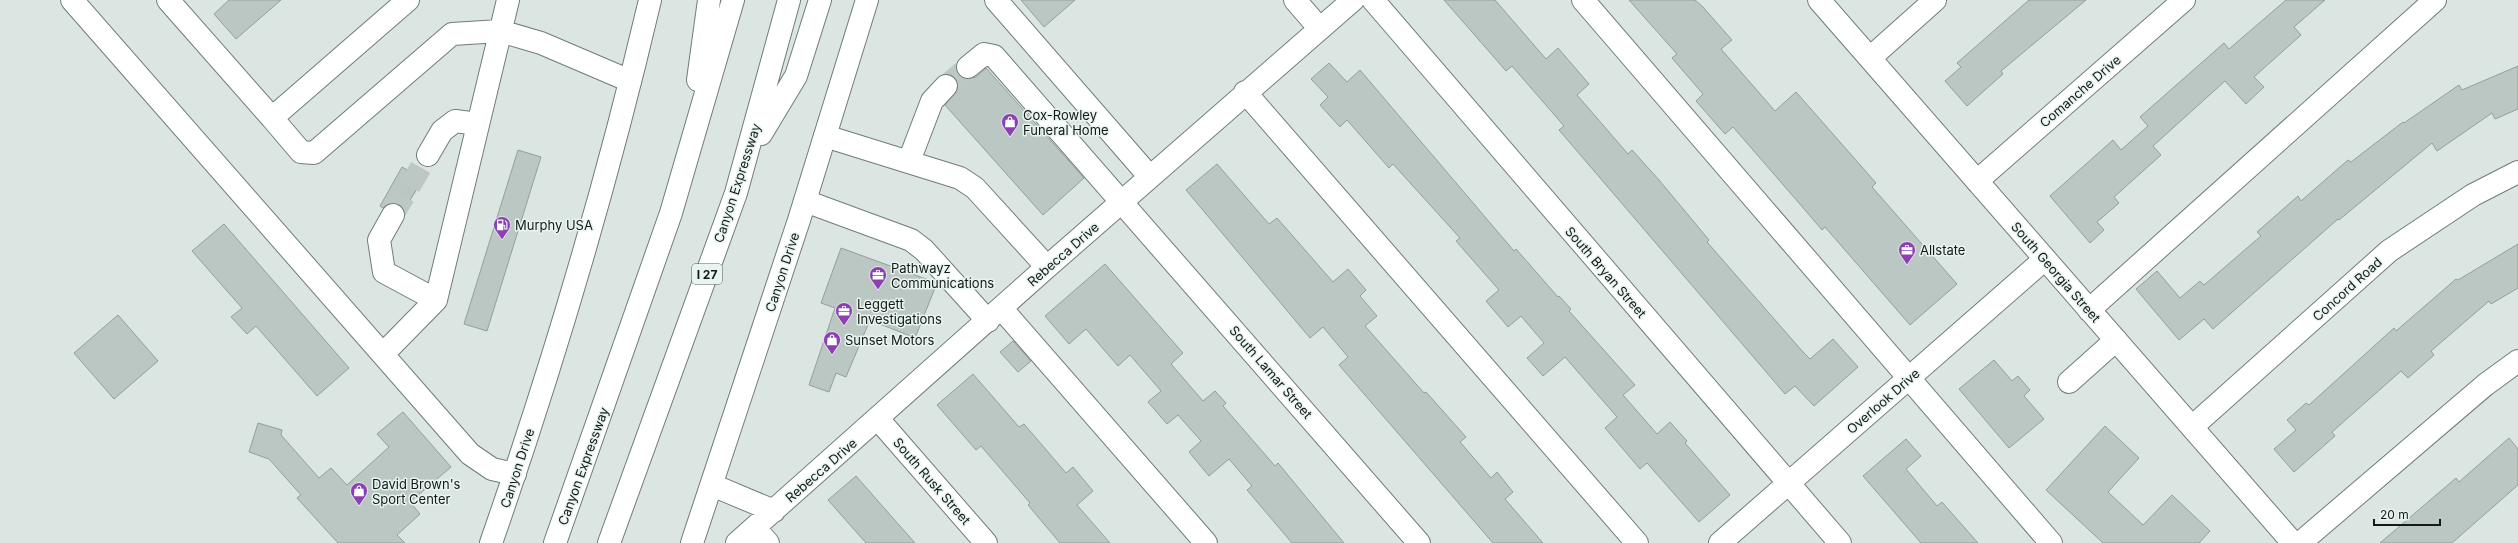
<svg xmlns="http://www.w3.org/2000/svg" width="2518" height="543" viewBox="0 0 2518 543" font-family="Inter,sans-serif">
  <style>
    .building { fill: #bbc7c2; stroke: #949f9b }
    .lines { fill: none; stroke-linecap: round; stroke-linejoin: round }
    .minor-tunnel { stroke: #bdc7c4; stroke-width: 22; stroke-dasharray: 22 11; stroke-linecap: butt }
    .minor-casing { stroke: #717c78; stroke-width: 24 }
    .major-casing { stroke: #717c78; stroke-width: 24 }
    .highway-casing { stroke: #717c78; stroke-width: 24 }
    .minor { stroke: #fff; stroke-width: 22 }
    .major { stroke: #fff; stroke-width: 22 }
    .highway { stroke: #fff; stroke-width: 22 }
    .labels { text-anchor: middle; dominant-baseline: central; stroke-width: 3; stroke-linejoin: round; paint-order: stroke }
    .shield { fill: #e8f4ef; stroke: #545a58; stroke-width: 1 }
    .shield-label { font-size: 12px; font-weight: bold; fill: #141817 }
    .street-label { font-size: 13px; fill: #141817; stroke: #e8f4ef }
    .poi-label { font-size: 13px; fill: #141817; stroke: #e8f4ef; text-anchor: start }
  </style>
  <rect width="100%" height="100%" fill="#dbe6e2"/>
  <!-- building -->
  <path class="building" d="M 229,0 L 281,0 L 236,39 L 214,14 Z
    M 1021,0 L 1075,0 L 1044,27 Z
    M 1444,0 L 1495,0 L 1546,59 L 1558,48 L 1589,84 L 1577,95 L 1628,154 L 1632,150 L 1659,180 L 1709,240 L 1707,242 L 1803,352 L 1810,359 L 1833,339 L 1858,367 L 1814,406 L 1795,386 L 1785,394 L 1559,130 L 1564,126 L 1512,66 L 1506,71 Z
    M 1629,0 L 1695,0 L 1702,6 L 1732,40 L 1721,49 L 1775,111 L 1796,92 L 1876,183 L 1872,187 L 1957,284 L 1910,325 L 1825,227 L 1822,230 L 1805,210 L 1733,127 L 1725,134 L 1696,101 L 1703,94 L 1672,58 L 1677,54 Z
    M 2029,0 L 2086,0 L 2001,71 L 2003,74 L 1967,106 L 1945,81 L 1961,67 L 1957,63 Z
    M 2286,0 L 2325,0 L 2294,27 L 2301,35 L 2254,77 L 2264,87 L 2246,104 L 2225,81 L 2153,146 L 2161,155 L 2114,197 L 2119,203 L 2097,222 L 2104,230 L 2090,243 L 2050,196 L 2113,140 L 2121,150 L 2148,126 L 2140,117 L 2224,43 L 2229,49 Z
    M 1329,63 L 1347,82 L 1360,70 L 1514,251 L 1516,249 L 1558,297 L 1559,296 L 1571,309 L 1569,311 L 1635,385 L 1623,395 L 1657,434 L 1670,422 L 1687,441 L 1685,443 L 1730,495 L 1699,522 L 1647,463 L 1640,469 L 1605,428 L 1617,417 L 1565,357 L 1543,376 L 1527,358 L 1544,343 L 1521,316 L 1508,327 L 1486,301 L 1499,290 L 1456,241 L 1460,238 L 1393,164 L 1389,168 L 1347,120 L 1340,127 L 1320,105 L 1328,97 L 1311,79 Z
    M 956,65 L 958,75 L 964,79 L 976,77 L 986,68 L 1084,178 L 1043,215 L 945,105 L 958,88 L 955,77 L 945,74 Z
    M 2518,66 L 2518,109 L 2495,119 L 2492,113 L 2437,151 L 2432,143 L 2339,220 L 2338,219 L 2213,329 L 2204,319 L 2179,340 L 2136,289 L 2157,271 L 2180,298 L 2200,281 L 2204,285 L 2261,236 L 2257,232 L 2298,196 L 2301,201 L 2348,160 L 2351,162 L 2403,122 L 2404,123 L 2459,85 L 2462,90 Z
    M 518,150 L 541,157 L 487,331 L 464,324 Z
    M 1217,164 L 1269,224 L 1277,218 L 1333,282 L 1348,269 L 1366,290 L 1360,296 L 1377,316 L 1365,326 L 1424,393 L 1426,392 L 1466,437 L 1460,442 L 1491,478 L 1497,472 L 1513,492 L 1505,499 L 1543,543 L 1493,543 L 1339,365 L 1348,357 L 1323,327 L 1310,338 L 1186,190 Z
    M 402,167 L 423,179 L 404,210 L 399,204 L 393,203 L 383,208 L 380,206 Z
    M 224,224 L 349,368 L 317,396 L 256,326 L 247,334 L 231,317 L 242,308 L 192,251 Z
    M 2518,244 L 2518,288 L 2491,304 L 2489,301 L 2431,351 L 2434,355 L 2408,378 L 2401,371 L 2332,432 L 2335,436 L 2294,472 L 2274,449 L 2296,430 L 2287,420 L 2306,403 L 2309,405 L 2394,328 L 2396,331 L 2456,279 L 2458,280 Z
    M 841,248 L 937,283 L 915,338 L 870,320 L 846,377 L 836,373 L 829,392 L 809,385 L 835,308 L 821,303 Z
    M 1105,264 L 1183,353 L 1171,364 L 1203,401 L 1215,391 L 1226,403 L 1223,406 L 1275,466 L 1278,463 L 1344,543 L 1292,543 L 1247,490 L 1252,486 L 1229,459 L 1209,476 L 1189,452 L 1201,441 L 1178,415 L 1167,424 L 1148,402 L 1161,391 L 1130,355 L 1118,366 L 1086,329 L 1069,344 L 1045,316 Z
    M 118,315 L 158,361 L 114,399 L 74,353 Z
    M 1013,341 L 1031,361 L 1018,372 L 1000,352 Z
    M 1994,360 L 2012,381 L 2018,376 L 2030,390 L 2024,396 L 2044,419 L 2009,448 L 1959,389 Z
    M 973,374 L 1019,427 L 1024,424 L 1066,473 L 1073,467 L 1093,491 L 1077,505 L 1110,543 L 1060,543 L 1028,505 L 1030,503 L 981,446 L 976,450 L 937,405 Z
    M 403,412 L 451,467 L 410,502 L 420,514 L 397,535 L 405,543 L 338,543 L 297,498 L 301,495 L 269,459 L 249,452 L 258,423 L 282,430 L 281,435 L 319,478 L 331,468 L 347,485 L 389,447 L 377,434 Z
    M 2105,426 L 2139,458 L 2108,492 L 2143,525 L 2172,495 L 2210,531 L 2199,543 L 2103,543 L 2046,490 Z
    M 2509,438 L 2518,449 L 2518,485 L 2452,543 L 2380,543 L 2456,478 L 2459,482 Z
    M 1906,439 L 1921,456 L 1906,469 L 1937,506 L 1942,502 L 1978,543 L 1921,543 L 1863,476 Z
    M 856,476 L 892,517 L 915,543 L 866,543 L 828,500 Z"/>
  <g class="lines">
    <!-- minor-tunnel -->
    <path class="minor-tunnel" d="M 946,86 L 968,67
      M 393,215 L 428,155"/>
    <defs>
      <path id="minor" d="M 72,0 L 470,454 L 492,469 L 515,474
        M 168,0 L 272,118
        M 408,0 L 272,118 L 301,152 L 314,153 L 452,34 L 500,31 L 541,43 L 630,81
        M 996,0 L 1150,177
        M 1295,0 L 1320,29
        M 1373,0 L 1840,543
        M 1583,0 L 2051,543
        M 1870,58 L 1935,0
        M 968,67 L 984,54 L 994,56 L 1419,543
        M 1245,92 L 1637,543
        M 825,136 L 960,178 L 975,188 L 1047,267
        M 428,155 L 442,131 L 455,121 L 478,124
        M 909,161 L 932,101 L 946,86
        M 1977,181 L 2184,0
        M 805,201 L 911,240 L 924,250 L 988,321
        M 393,215 L 379,240 L 384,272 L 436,300
        M 1001,308 L 1206,543
        M 2089,310 L 2435,0
        M 383,354 L 436,300 L 508,0
        M 2069,382 L 2116,340
        M 878,419 L 986,543
        M 2192,427 L 2389,251 L 2473,195 L 2518,172
        M 712,485 L 774,511
        M 755,528 L 768,543
        M 737,543 L 1047,267 L 1353,0
        M 1720,543 L 2045,259
        M 2300,543 L 2485,385 L 2518,361"/>
      <path id="major" d="M 1819,0 L 2293,543
        M 491,543 C 553,365 607,183 650,0
        M 692,543 L 799,220 L 867,0"/>
      <path id="highway" d="M 698,80 L 709,0
        M 761,134 L 796,76 L 820,0
        M 555,543 L 671,213 L 733,0
        M 609,543 L 736,193 L 789,0"/>
    </defs>
    <!-- minor casing -->
    <use href="#minor" class="minor-casing"/>
    <!-- major casing -->
    <use href="#major" class="major-casing"/>
    <!-- highway casing -->
    <use href="#highway" class="highway-casing"/>
    <!-- minor -->
    <use href="#minor" class="minor"/>
    <!-- major -->
    <use href="#major" class="major"/>
    <!-- highway -->
    <use href="#highway" class="highway"/>
  </g>
  <!-- icons -->
  <defs>
    <symbol id="shop-pin" viewBox="-11 -11 22 30"><path d="M0 17L-7.5 6A9.5 9.5 0 1 1 7.5 6Z" fill="#8c40b2" stroke="#e8f4ef"/><path d="M-5-2.5h2.3a2.7 3.5 0 0 1 5.4 0H5L5.5 6h-11ZM-1.5-2.5h3a1.5 2.3 0 0 0-3 0Z" fill="#fff"/></symbol>
    <symbol id="fuel-pin" viewBox="-11 -11 22 30"><path d="M0 17L-7.5 6A9.5 9.5 0 1 1 7.5 6Z" fill="#8c40b2" stroke="#e8f4ef"/><path d="M-5.5-6h7V0h2V4h1.3V-2.5L3-4.5l.8-.8L6-3V5H2.5V1h-1V6h-7ZM-4.2-4.7v3.2H.2V-4.7Z" fill="#fff"/></symbol>
    <symbol id="office-pin" viewBox="-11 -11 22 30"><path d="M0 17L-7.5 6A9.5 9.5 0 1 1 7.5 6Z" fill="#8c40b2" stroke="#e8f4ef"/><path d="M-6-3h4V-5.5h4V-3h4V5H-6ZM-1-4.5V-3h2v-1.5ZM-6 0V1H6V0Z" fill="#fff"/></symbol>
  </defs>
  <g fill-rule="evenodd">
    <use href="#shop-pin" x="1000" y="112" width="20" height="27"/>
    <use href="#fuel-pin" x="492" y="215" width="20" height="27"/>
    <use href="#office-pin" x="1897" y="240" width="20" height="27"/>
    <use href="#office-pin" x="868" y="265" width="20" height="27"/>
    <use href="#office-pin" x="834" y="301" width="20" height="27"/>
    <use href="#shop-pin" x="822" y="330" width="20" height="27"/>
    <use href="#shop-pin" x="349" y="481" width="20" height="27"/>
  </g>
  <g class="labels">
    <!-- shield labels -->
    <rect class="shield" x="692" y="264" width="30" height="20" rx="3"/>
    <g class="shield-label">
      <text x="707" y="274">I 27</text>
    </g>
    <!-- street labels -->
    <g class="street-label">
      <text transform="translate(2080 91) rotate(-41)">Comanche Drive</text>
      <text transform="translate(737 183) rotate(-72)">Canyon Expressway</text>
      <text transform="translate(1063 254) rotate(-41)">Rebecca Drive</text>
      <text transform="translate(782 272) rotate(-72)">Canyon Drive</text>
      <text transform="translate(1606 272) rotate(49)">South Bryan Street</text>
      <text transform="translate(2056 272) rotate(49)">South Georgia Street</text>
      <text transform="translate(2347 289) rotate(-42)">Concord Road</text>
      <text transform="translate(1271 372) rotate(49)">South Lamar Street</text>
      <text transform="translate(1883 401) rotate(-41)">Overlook Drive</text>
      <text transform="translate(583 466) rotate(-70)">Canyon Expressway</text>
      <text transform="translate(517 468) rotate(-72)">Canyon Drive</text>
      <text transform="translate(821 470) rotate(-41)">Rebecca Drive</text>
      <text transform="translate(932 481) rotate(49)">South Rusk Street</text>
    </g>
    <!-- poi labels -->
    <g class="poi-label">
      <text x="1023" y="115">Cox-Rowley<tspan x="1023" dy="15">Funeral Home</tspan></text>
      <text x="515" y="225">Murphy USA</text>
      <text x="1920" y="250">Allstate</text>
      <text x="891" y="268">Pathwayz<tspan x="891" dy="15">Communications</tspan></text>
      <text x="857" y="304">Leggett<tspan x="857" dy="15">Investigations</tspan></text>
      <text x="845" y="340">Sunset Motors</text>
      <text x="372" y="484">David Brown's<tspan x="372" dy="15">Sport Center</tspan></text>
    </g>
  </g>
  <!-- scale -->
  <path d="M2374 519v6h66v-6" fill="none" stroke="#141817" stroke-width="2"/>
  <text x="2380" y="519" font-size="12" fill="#141817" stroke="#e8f4ef" stroke-width="3" paint-order="stroke">20 m</text>
</svg>
